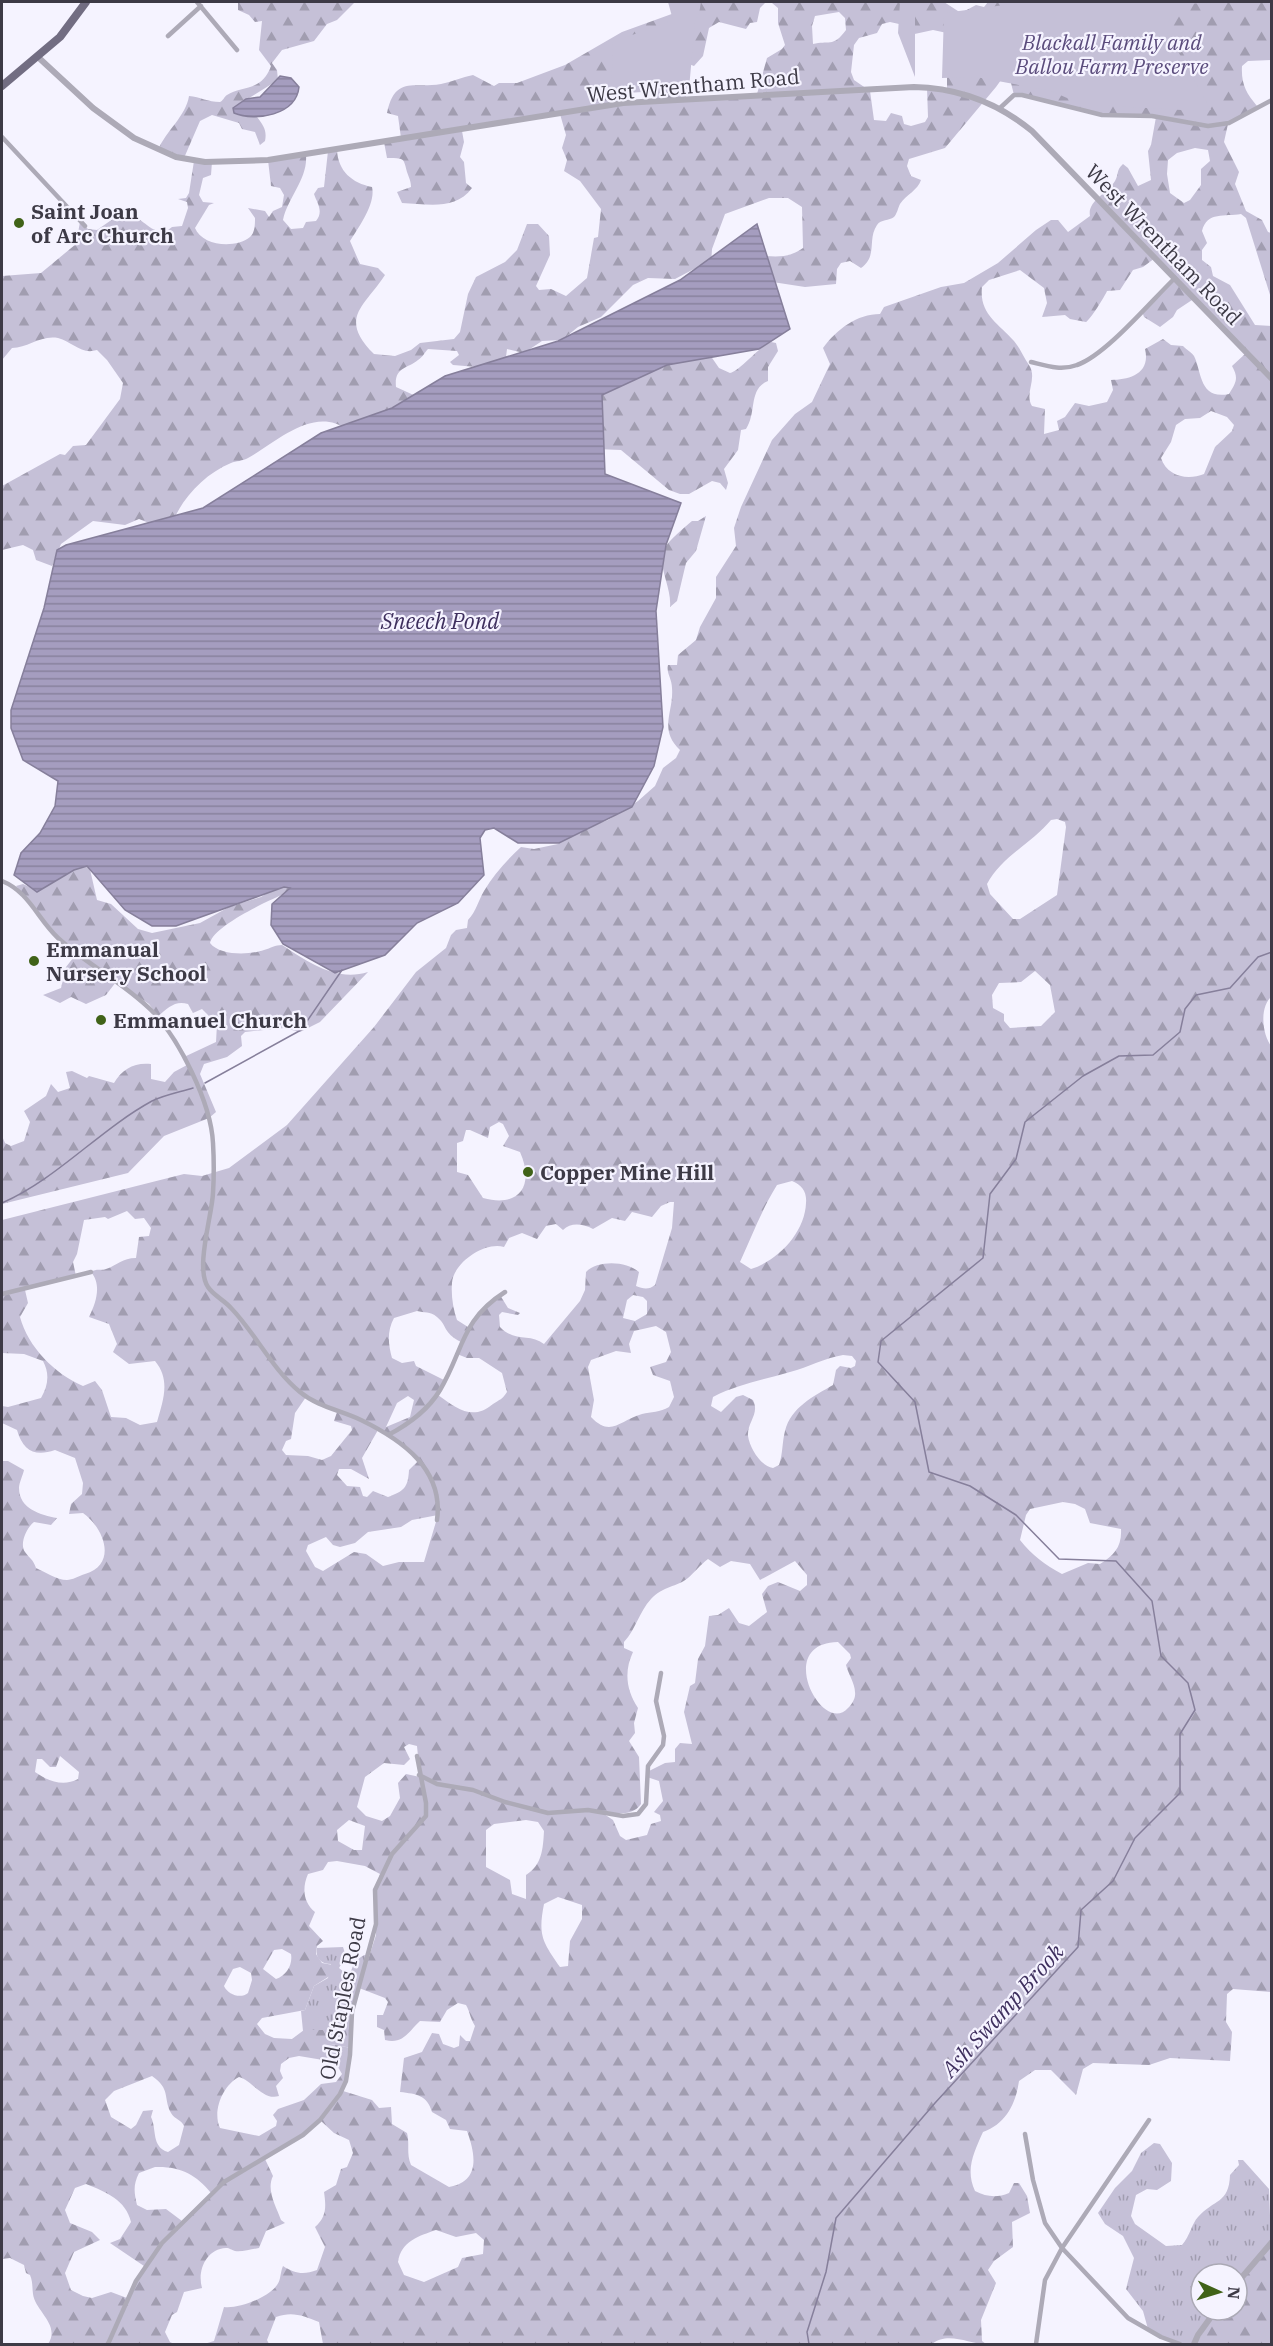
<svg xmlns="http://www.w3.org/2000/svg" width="1273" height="2346" viewBox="0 0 1273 2346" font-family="'IBM Plex Serif',serif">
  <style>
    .grass { fill: url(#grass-tufts) }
    .forest { fill: url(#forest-firs); fill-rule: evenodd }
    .green { fill: #c5c0d7 }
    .water { fill: url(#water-rules); stroke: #867f9b; stroke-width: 1.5 }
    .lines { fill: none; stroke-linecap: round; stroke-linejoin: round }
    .stream { stroke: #867f9b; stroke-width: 1.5 }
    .minor { stroke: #adaab7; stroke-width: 4.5 }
    .tertiary { stroke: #adaab7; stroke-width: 6 }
    .primary { stroke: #726d82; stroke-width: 8 }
    .poi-dot { fill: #406218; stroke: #f5f3ff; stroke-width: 2 }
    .labels { text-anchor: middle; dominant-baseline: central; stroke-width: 4.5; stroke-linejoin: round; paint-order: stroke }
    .park-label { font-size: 21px; font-style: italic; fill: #5a4b7c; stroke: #f5f3ff }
    .street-label { font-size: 21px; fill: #3d3a46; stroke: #f5f3ff }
    .poi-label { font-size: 21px; font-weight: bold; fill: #3d3a46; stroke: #f5f3ff; text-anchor: start }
    .water-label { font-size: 22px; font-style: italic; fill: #3e2f5e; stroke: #f5f3ff }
  </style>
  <defs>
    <pattern id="grass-tufts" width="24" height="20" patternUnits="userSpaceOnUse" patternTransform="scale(1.5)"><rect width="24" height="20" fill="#c5c0d7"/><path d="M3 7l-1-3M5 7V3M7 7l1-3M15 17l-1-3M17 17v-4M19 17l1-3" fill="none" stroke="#a19db0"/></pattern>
    <pattern id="forest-firs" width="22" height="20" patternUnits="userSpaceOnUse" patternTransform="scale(1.5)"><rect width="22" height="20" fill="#c5c0d7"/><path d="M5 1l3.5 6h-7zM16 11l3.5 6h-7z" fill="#a19db0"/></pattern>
    <pattern id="water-rules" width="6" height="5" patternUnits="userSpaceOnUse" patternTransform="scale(1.5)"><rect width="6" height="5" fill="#a59dbf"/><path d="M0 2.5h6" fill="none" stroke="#88819d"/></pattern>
  </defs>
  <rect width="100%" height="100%" fill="#f5f3ff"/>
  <!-- grass -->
  <path class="grass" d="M 343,1947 L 346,1956 L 339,1968 L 344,1972 L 351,1971 L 355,1961 L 364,1955 L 369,1956 L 353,2012 L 351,2048 L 331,2044 L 303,2031 L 301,2011 L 305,2010 L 314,1986 L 328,1978 L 331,1964 C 321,1964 315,1958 317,1948 Z
    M 1154,2143 L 1160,2144 L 1172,2163 L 1171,2181 L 1157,2190 L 1147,2189 L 1136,2195 L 1131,2216 L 1135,2224 L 1166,2246 L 1182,2245 C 1190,2236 1192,2223 1198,2217 C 1214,2199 1229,2204 1230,2175 L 1239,2165 L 1238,2160 L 1243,2160 L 1269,2189 L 1271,2242 L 1237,2284 L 1237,2274 L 1201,2274 L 1201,2310 L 1216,2310 L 1196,2344 L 1177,2344 L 1148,2329 L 1143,2311 L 1126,2289 L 1134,2258 L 1123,2236 L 1105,2224 L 1098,2213 L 1115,2188 L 1132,2171 L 1141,2153 Z"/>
  <!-- forest -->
  <path class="forest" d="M 238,2 L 355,2 L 337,20 L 327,24 L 314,41 L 282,50 L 272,63 L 277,70 L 278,80 L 241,103 L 243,116 L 257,117 C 264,126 267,131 265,141 L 260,145 L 255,132 L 242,129 L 239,123 L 212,115 L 200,121 L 184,158 L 158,150 C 166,131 186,116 189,96 C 200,97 208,102 220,102 C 223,101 224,97 227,95 C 240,86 262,92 271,66 L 259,50 L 262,21 L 255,22 L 249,15 L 238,10 Z
    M 698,2 L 944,2 L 961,13 L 976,5 L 984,7 L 988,2 L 1057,2 L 996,87 L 945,148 L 909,159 L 907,166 L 911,176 L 921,180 C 918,190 906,195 900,204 C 898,208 897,214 894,217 C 889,221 881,219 877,225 C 867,240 878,256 861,268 L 850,261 L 841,263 L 837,269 L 836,284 L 805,287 L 766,281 L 765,256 C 780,257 790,257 803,248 L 802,207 L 788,198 L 769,198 L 725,214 L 712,249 L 711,266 L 694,269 L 675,279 L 648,278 L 633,285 L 601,317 L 578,327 L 562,340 L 542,341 L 524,353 L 507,349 L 505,365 L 501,369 L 453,365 L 450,362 L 459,355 L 457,351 L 428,349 C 425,352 422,358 418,360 C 407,369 394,367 396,387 L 418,397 L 348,430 C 314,405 278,441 248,458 C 243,461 236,461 231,463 C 205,474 184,496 173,521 L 154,525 L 139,519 L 125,525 L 93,521 L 61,544 L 52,566 L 36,560 L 33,550 L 23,545 L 2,550 L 2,486 L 60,454 L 65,455 L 73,446 L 86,445 L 120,399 L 123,383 L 107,360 L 97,350 C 81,355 73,342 58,338 C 40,335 28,348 12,348 L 2,360 L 2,276 L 41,273 L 76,244 L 80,222 L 88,229 L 97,230 L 120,214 C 146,216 142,228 164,233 L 172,227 L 182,226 L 188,208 L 187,202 L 178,199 L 186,198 L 189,193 L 194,161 L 212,162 L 211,175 L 203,178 L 199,195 L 203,202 L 214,203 L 209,205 L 195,228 C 202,246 235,249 250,237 C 255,233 255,224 255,218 L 248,208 L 265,211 L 269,217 L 273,211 L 282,207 L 284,195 L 280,188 L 271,186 L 268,160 L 306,155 C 308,179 288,197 283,220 L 291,229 L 303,228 L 306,222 L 316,221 C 324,211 317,203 314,194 L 318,188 L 324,187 L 328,151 L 337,150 C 338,171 352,183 372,187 C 376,203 359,227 350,241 L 360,264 L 378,268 L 385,275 C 364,307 338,318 374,354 L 395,356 L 411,350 L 420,343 L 454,339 L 460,332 L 468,294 L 476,277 L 505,262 L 517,250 L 527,224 L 538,224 L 549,236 L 550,255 L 536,286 L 539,290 L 551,289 L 566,296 L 587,278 L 594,238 L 598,237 L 601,209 L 580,181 L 564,171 L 567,160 L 562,148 L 566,135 L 560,114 L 462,131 L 464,142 L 460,157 L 464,162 L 466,183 L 472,188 C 455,211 427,204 402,203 L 397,192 L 411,187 C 411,181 409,178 407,172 C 403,156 404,159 387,158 L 384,142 L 401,138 L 398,116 L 387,113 C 395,75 414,89 441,84 C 452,82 462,77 473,75 L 494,86 L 499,83 L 517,83 L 565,65 L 622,32 L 691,7 ZM 765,3 L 772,3 L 778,8 L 778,23 L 785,45 L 782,49 L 767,58 L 757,94 L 686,97 L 684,87 L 653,90 L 653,100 L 627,102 L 620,82 L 678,60 L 694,66 L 703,56 L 709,28 L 719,22 L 746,29 L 750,23 L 757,22 L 760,8 ZM 839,12 L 845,18 L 846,30 C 833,48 828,40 813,44 L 812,26 L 815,16 ZM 890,22 L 899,24 L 910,35 L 933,30 L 947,33 L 947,89 L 927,88 L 928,117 L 925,122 L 911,126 L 904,124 L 902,116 L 891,113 L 886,121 L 874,120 L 870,91 L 854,80 L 851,72 L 854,45 L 859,38 L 877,33 L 882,24 Z
    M 1090,2 L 1271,2 L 1271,60 L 1248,61 L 1242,66 C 1241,84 1246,93 1257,106 L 1228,124 L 1224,142 L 1239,172 L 1235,184 L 1246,211 L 1262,220 L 1268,232 L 1271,233 L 1271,298 L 1246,218 L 1241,214 C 1225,217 1207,211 1202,231 L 1207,243 L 1202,250 L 1202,260 L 1211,267 L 1213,276 L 1230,285 L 1255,325 L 1272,326 L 1272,996 C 1259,1007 1262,1035 1272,1047 L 1271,1992 L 1233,1989 L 1227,1994 L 1226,2022 L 1232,2032 L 1230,2061 L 1170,2058 L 1149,2065 L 1093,2063 L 1083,2069 L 1076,2095 L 1051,2070 L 1035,2070 L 1019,2081 C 1016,2103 1006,2124 983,2132 C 974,2152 965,2170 975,2191 C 987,2197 997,2198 1009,2193 L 1014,2183 L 1019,2183 L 1027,2196 L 1030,2213 L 1012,2222 L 1013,2247 L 994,2261 L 988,2270 L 996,2283 L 981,2320 L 982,2341 L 986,2344 C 969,2344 948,2331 932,2344 L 323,2344 L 319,2322 C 303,2316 293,2311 276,2317 L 267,2340 L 269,2344 L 204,2344 L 214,2341 L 224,2307 C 238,2309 268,2298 277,2285 C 281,2280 280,2273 283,2266 C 295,2274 304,2275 317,2270 L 325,2247 L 315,2227 C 327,2217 326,2206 324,2192 L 336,2185 L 341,2169 L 347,2167 L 353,2153 L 349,2140 L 334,2133 L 321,2121 L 265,2159 L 273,2176 C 266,2190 276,2206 281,2220 L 285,2223 L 266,2231 L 259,2248 C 252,2249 242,2252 235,2251 C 231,2250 230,2248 226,2248 C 206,2249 197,2271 202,2288 L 184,2292 L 177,2312 L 172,2315 L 165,2332 L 170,2342 L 174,2344 L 48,2344 C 61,2325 35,2311 33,2294 C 32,2287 33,2282 30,2275 L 26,2273 L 24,2265 L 10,2258 L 2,2259 L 2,1461 L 8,1461 L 24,1470 C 23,1475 19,1483 19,1488 C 19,1509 41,1515 57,1518 L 51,1525 L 34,1522 C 27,1527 19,1544 25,1552 C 30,1559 33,1559 36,1568 C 45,1572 57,1580 67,1580 C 72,1580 79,1576 85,1574 C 118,1564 104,1528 83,1513 L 69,1514 L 71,1504 L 82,1494 L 83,1483 L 75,1458 L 55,1450 C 35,1457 23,1451 17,1430 L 2,1423 L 2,1406 L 8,1407 L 41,1398 C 48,1386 50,1374 43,1361 L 24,1354 L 2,1353 L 2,1220 L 184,1174 L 202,1176 L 229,1168 L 287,1125 L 374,1027 L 416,972 L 446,948 L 451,935 L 456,930 L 467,928 L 468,920 C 476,912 478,901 484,891 C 494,874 507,860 521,847 L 534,849 L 558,844 L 576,832 L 608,820 L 638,801 L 655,786 L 663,768 L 676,758 L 680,750 C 658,729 674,712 672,688 C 672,679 666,673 668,665 L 677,665 L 678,655 L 696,640 L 700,627 L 716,598 L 716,577 L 736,546 L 734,528 L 741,507 L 772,440 L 795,414 L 812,402 L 830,364 L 823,348 C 837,329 857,314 880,314 L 884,307 L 941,287 L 964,283 L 998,263 L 1036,230 L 1051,220 L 1058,220 L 1068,232 L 1090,216 C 1087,201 1108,193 1115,181 C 1119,174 1116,170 1123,164 L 1128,168 L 1138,186 L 1151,180 L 1148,151 L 1151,145 L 1156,117 L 1099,113 L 1014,95 L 1011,83 ZM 1195,148 L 1208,150 L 1210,161 L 1201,169 L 1201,185 L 1190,200 L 1184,203 L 1170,193 L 1167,174 L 1168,160 L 1177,153 ZM 1155,258 L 1174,279 L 1142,311 L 1144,317 L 1160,327 L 1173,317 L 1177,310 L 1195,298 L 1245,354 L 1232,366 C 1239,378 1236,383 1229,394 C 1199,400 1202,372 1194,356 C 1192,353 1186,349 1183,346 L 1171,345 L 1163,339 L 1145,349 C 1151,374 1129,380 1111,380 L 1113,390 L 1107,402 L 1089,406 L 1075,403 L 1065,417 L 1057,421 L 1059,430 L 1044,434 L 1045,409 L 1032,406 C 1024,393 1038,379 1029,365 C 1024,358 1020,348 1014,341 C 998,323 979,314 982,287 L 989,280 L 1020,270 L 1044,288 L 1047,303 L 1042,317 L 1065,315 L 1070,319 L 1086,322 C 1090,320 1105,296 1107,291 L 1120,290 L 1133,270 L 1143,267 ZM 1211,411 L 1227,417 L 1234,425 L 1232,431 L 1215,447 L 1204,474 C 1187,481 1167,476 1161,458 L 1171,442 L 1176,425 L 1185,419 L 1200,418 ZM 1057,819 L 1065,822 L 1066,827 L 1057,895 L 1020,919 L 1013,919 L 990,894 L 987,884 C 1001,857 1032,843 1051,820 ZM 1035,971 L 1050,985 L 1055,1012 L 1041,1026 L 1010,1028 L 1004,1021 L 1004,1014 L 993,1008 L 992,995 L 999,983 L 1021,982 ZM 499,1122 L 503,1124 L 509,1136 L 503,1146 L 520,1152 C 535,1186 519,1208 483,1198 L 468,1175 L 457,1172 L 457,1143 L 463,1141 L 466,1130 L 470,1130 L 488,1138 L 490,1127 ZM 792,1181 C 802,1185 807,1192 806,1203 C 805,1232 779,1260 751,1269 L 740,1262 C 751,1238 762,1209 777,1185 ZM 670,1202 L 674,1202 L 672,1228 L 655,1285 C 649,1290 643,1289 636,1286 L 639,1272 C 626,1261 598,1260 586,1272 L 585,1290 L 580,1301 L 544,1344 C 530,1333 515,1343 500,1327 L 499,1315 L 502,1312 L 518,1315 L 520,1313 L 508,1308 L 500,1295 L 468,1327 L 457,1320 C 453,1309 451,1295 452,1283 C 453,1263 485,1241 504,1247 L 509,1238 L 522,1233 L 537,1239 L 546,1226 L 556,1224 L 563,1230 C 571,1222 583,1224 593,1229 L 612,1218 L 625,1221 L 632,1212 L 652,1217 L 661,1206 ZM 127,1211 L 135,1219 L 144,1218 L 151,1228 L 149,1236 L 139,1237 L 136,1258 C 122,1258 118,1265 106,1269 C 100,1271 97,1268 91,1272 C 102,1285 96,1303 89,1317 L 109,1324 L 117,1344 L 113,1352 L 129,1364 L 155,1361 C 171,1380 163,1401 157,1422 L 140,1425 L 126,1418 L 111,1417 L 102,1390 L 95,1381 L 83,1386 C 55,1374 28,1347 20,1317 L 28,1303 L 25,1290 L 76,1276 L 73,1262 L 77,1254 L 84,1220 L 105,1217 L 108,1219 ZM 633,1295 L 643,1297 L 647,1301 L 647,1314 L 635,1321 L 623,1318 L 627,1300 ZM 417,1311 C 424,1313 430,1311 437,1317 C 448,1326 442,1332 461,1342 L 457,1354 L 467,1358 L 479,1358 L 502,1373 L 507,1392 C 502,1400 500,1399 493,1404 C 473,1421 457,1409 438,1395 L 444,1380 L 416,1366 L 414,1361 L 402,1363 L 392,1358 C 388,1344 387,1331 394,1318 ZM 656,1326 L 666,1332 L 671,1352 L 666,1362 L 650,1367 L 653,1375 L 670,1381 L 674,1397 L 669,1407 C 660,1412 651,1412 642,1414 C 620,1420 611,1438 591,1417 L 594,1400 L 588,1367 L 591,1360 L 616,1351 L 631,1353 L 629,1344 L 634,1331 ZM 843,1355 L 852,1356 L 856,1361 L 855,1366 L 851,1368 L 840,1366 L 836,1370 L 833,1385 C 814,1396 791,1407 785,1431 C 782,1442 783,1454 779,1465 L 773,1468 C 761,1466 750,1449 748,1436 C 747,1422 760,1414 753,1400 L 743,1395 L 736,1397 L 721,1412 L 711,1406 L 713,1397 C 738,1384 763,1380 790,1372 C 809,1367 824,1358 843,1355 ZM 408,1396 L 414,1400 L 410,1417 L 386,1427 L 397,1403 ZM 306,1397 L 337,1412 L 334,1421 L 351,1426 L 352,1430 L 331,1456 L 322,1460 L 308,1456 L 286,1455 L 282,1450 L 286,1441 L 291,1439 L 295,1413 ZM 378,1430 L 408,1447 L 419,1460 L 409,1470 C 408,1488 404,1491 388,1497 L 373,1491 L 367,1497 L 363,1496 L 360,1487 L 347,1486 L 337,1475 L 339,1469 L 351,1469 L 369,1479 L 362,1458 ZM 1063,1502 L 1075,1504 L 1085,1509 L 1090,1523 L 1121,1529 C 1122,1547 1114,1555 1100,1564 L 1088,1563 L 1062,1574 C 1045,1565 1032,1555 1020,1540 L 1026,1515 L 1030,1509 ZM 438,1515 L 424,1562 L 399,1562 L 383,1566 L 366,1554 L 354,1552 L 323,1571 L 315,1567 L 306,1551 L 308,1545 L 326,1537 L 333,1545 L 340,1547 L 355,1543 L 368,1532 L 401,1527 L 412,1520 ZM 708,1559 L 720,1567 L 731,1561 L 750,1564 L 760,1580 L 795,1561 L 807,1575 L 807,1585 L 800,1591 L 778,1582 L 768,1586 L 762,1594 L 767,1612 L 749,1626 L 739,1623 L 729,1608 L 718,1615 L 709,1616 L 705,1646 L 698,1659 L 695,1683 L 690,1686 L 684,1712 L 692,1744 L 680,1743 L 675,1749 L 675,1762 L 665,1763 L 647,1772 L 647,1777 L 659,1781 L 663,1801 L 654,1812 L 660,1815 L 661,1821 L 651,1824 L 647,1835 L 626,1840 L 620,1836 L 613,1820 L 601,1812 C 615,1813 632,1817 641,1804 L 639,1757 L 629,1741 L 635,1733 L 634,1723 L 638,1708 C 626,1690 624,1671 633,1652 L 624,1648 L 624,1642 C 636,1629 639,1612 651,1599 C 663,1586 677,1587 688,1578 C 695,1572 700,1565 708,1559 ZM 838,1642 L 850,1654 L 851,1658 L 846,1665 C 848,1673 855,1684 855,1692 C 856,1698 852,1704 848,1708 C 823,1737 773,1643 838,1642 ZM 409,1744 L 417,1746 L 420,1777 L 406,1774 L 398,1783 L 400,1798 L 390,1816 L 382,1821 L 366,1816 L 357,1807 L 365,1777 L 384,1763 L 404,1765 L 410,1759 L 404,1747 ZM 60,1756 L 79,1772 L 78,1779 C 63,1787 48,1781 35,1772 L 37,1759 L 42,1759 L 50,1767 L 56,1767 ZM 349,1820 L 365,1826 L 362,1850 L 354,1850 L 338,1841 L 337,1830 ZM 526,1820 L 538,1822 L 544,1831 C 543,1849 542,1865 526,1875 L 526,1899 L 512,1894 L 510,1880 L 486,1867 L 486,1830 L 494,1824 ZM 337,1861 L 365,1866 L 380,1874 L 376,1888 L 376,1935 L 359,1988 L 385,1998 L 388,2002 L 383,2015 L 377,2015 L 377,2027 L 384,2030 L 385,2040 C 403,2045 409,2031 420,2021 L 440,2022 L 447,2010 L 458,2003 L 466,2005 C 470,2012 470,2018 475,2026 L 470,2041 L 466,2041 L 460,2035 L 459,2046 L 454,2048 L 443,2044 L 439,2034 L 432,2033 L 422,2052 L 404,2058 L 400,2092 C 417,2094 427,2095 432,2112 L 446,2120 L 450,2129 L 467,2131 C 476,2156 480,2181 449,2187 L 411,2165 C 406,2153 410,2145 407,2133 L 392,2124 L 391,2107 L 379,2108 L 372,2100 L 343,2091 L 351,2048 L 331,2044 L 323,2030 L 304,2030 L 292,2039 L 274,2038 L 265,2034 L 257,2024 L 262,2018 L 305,2010 L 314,1986 L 336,1972 L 333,1965 L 322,1963 L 316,1954 L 317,1946 L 323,1941 L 309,1926 L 315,1912 C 303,1902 302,1888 308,1874 L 323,1870 L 328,1862 ZM 558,1897 L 582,1905 L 582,1919 L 570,1941 L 568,1966 L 560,1967 C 542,1941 538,1935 544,1904 ZM 282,1949 L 291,1954 C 293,1965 286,1976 276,1979 L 263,1969 L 274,1950 ZM 240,1967 L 251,1973 L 252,1980 L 248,1993 C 241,1999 228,1995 224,1986 L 233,1969 ZM 299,2056 L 335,2062 L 342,2074 L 336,2082 L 321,2084 L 304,2100 L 278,2109 L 273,2115 L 277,2121 L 276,2126 L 259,2136 L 220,2128 C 212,2111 223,2085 239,2077 C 253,2081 263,2101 279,2096 L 276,2086 L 283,2078 L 280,2071 L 281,2064 L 289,2058 ZM 152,2076 C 171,2089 163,2098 171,2113 C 175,2120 181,2119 184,2126 L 179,2145 L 168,2152 C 151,2147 157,2129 151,2117 L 153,2110 L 143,2111 L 136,2125 L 131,2129 L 111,2117 L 105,2100 L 114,2091 ZM 155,2167 C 179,2166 196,2174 211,2193 L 182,2221 L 166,2209 L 147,2210 L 137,2205 C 134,2192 133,2185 139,2173 ZM 86,2184 C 106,2192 126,2200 131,2222 L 120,2239 L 110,2243 L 144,2266 L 127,2298 L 111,2292 L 92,2298 L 83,2296 L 71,2290 L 65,2273 L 74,2252 L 100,2240 L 92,2232 L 70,2223 L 65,2210 L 75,2188 ZM 436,2230 L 456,2237 L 476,2233 L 484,2240 L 483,2254 L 462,2258 L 458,2267 L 424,2282 L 404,2275 L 398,2262 C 401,2241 419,2236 436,2230 Z
    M 771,342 L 776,343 L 778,351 L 768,367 L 768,381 C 748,389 757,413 746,429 L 741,430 L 738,450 L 724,469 L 728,483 L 726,490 L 720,483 L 712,481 L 689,494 L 680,494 L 669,490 L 621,450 L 596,449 L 586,383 L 708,352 L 719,368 L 730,373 C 741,370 756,349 771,342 Z
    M 706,516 L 696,551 L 686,563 L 677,601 L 670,607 C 672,587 656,564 664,549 C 669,540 684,528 692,521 L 698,521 Z
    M 89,865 L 97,900 L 111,904 L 138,929 L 152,933 L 200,923 L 229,907 L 261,897 L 280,885 L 290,887 L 288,892 C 270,900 214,925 210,943 C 220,956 250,955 264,950 C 271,948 275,945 282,945 C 308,962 336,982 368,972 L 320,1022 L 300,1032 L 284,1028 L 245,1032 L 241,1036 L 242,1046 L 227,1057 L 204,1064 L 200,1074 L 216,1112 L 209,1118 L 164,1136 L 128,1173 L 2,1204 L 2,1136 L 5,1143 L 11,1146 L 24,1141 L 30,1122 L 24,1111 L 46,1096 L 51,1084 L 58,1092 L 70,1088 L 66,1072 L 72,1071 L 87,1078 L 89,1076 L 114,1083 C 122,1069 135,1062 151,1064 L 151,1079 L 165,1082 L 174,1072 L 187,1065 L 184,1057 L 216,1042 L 217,1024 L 202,1009 L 193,1013 L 188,1004 C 175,1000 168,1008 158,1016 L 149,1004 L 116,982 L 106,995 L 86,1004 L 71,997 L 60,1003 L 43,995 L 61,988 L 66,967 L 77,953 L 56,936 L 16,886 L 23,884 L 38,891 L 67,869 Z
    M 1271,2242 L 1271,2344 L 1196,2344 L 1216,2310 L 1237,2310 L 1237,2284 Z"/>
  <!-- green -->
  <path class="green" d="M 668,2 L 701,2 L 699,14 L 695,21 L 689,89 L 611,94 L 613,42 L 673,20 Z
    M 900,2 L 915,2 L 915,77 L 898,33 Z
    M 1012,2 L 1256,2 L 1175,4 L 1166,30 L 1211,110 L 1198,111 L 1097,105 L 1067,98 L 1051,91 L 976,77 L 942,78 L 944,13 L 1012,4 Z"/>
  <!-- water -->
  <path class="water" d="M 280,76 L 291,78 L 299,87 C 296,115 256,122 234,113 L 233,108 L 246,99 L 260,97 Z
    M 757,224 L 790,329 L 759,349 L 667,365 L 602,395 L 605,474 L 681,503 L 666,545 L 656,611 L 663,727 L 654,766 L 632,807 L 559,843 L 518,843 L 494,828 L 485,830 L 480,838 L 484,875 L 458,903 L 417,923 L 385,955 L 335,973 L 283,944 L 271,925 L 272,904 L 290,888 L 284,887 L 176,926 L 152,926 L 125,910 L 87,866 L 74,870 L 37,892 L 14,875 L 21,853 L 40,833 L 55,806 L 58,781 L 23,760 L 11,728 L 11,710 L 44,608 L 57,550 L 66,545 L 203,508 L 321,433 L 392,408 L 445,376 L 558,341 L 680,280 Z"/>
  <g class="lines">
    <!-- stream -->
    <path class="stream" d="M 205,1083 L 301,1030 L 342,970
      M 2,1203 C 57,1179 99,1130 152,1101 C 164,1095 180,1092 193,1088
      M 809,2344 L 807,2332 L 826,2272 L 836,2218 L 935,2103 L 1078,1947 L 1081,1910 L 1113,1881 L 1135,1838 L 1180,1793 L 1180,1734 L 1195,1710 L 1188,1683 L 1161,1656 L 1152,1601 L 1116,1561 L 1059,1559 L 1016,1515 L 970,1486 L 929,1472 L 915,1402 L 878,1362 L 881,1341 L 983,1258 L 990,1194 L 1016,1159 L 1025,1122 L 1083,1076 L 1119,1056 L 1153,1055 L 1180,1032 L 1185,1009 L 1196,995 L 1230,988 L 1258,957 L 1272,952"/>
    <!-- minor -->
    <path class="minor" d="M 197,2 L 237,50
      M 168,36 L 201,6
      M 1000,108 L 1014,95 L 1022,95 L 1102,115 L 1152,116 L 1208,126 L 1229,123 L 1272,100
      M 2,137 L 85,226
      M 1031,362 C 1047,366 1061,371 1077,365 C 1106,355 1151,301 1175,278
      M 2,881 C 29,892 37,918 58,938 C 86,964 123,982 151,1010 C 179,1038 211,1103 213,1143 C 214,1160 214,1177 213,1193 C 212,1216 195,1268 208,1287 C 213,1295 224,1300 231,1308 C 256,1334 272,1369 300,1392 C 318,1407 340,1410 361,1420 C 402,1440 444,1469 437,1520
      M 2,1294 L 91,1272
      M 388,1435 C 407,1425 429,1409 440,1390 C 464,1349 461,1320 505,1292
      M 419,1775 L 437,1784 L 473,1790 L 505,1802 L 548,1813 L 588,1810 L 623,1816 L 638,1814 L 646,1804 L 648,1766 L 663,1745 L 664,1736 L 656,1701 L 661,1673
      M 1025,2134 L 1033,2180 L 1045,2223 L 1062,2248 L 1128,2318 L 1161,2337 L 1180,2344
      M 108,2344 L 136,2281 L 162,2243 L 224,2182 L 303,2135 L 320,2120 L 340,2094 L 346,2081 L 350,2055 L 352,2012 L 376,1924 L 375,1890 L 392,1854 L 426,1816 L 426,1803 L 417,1756
      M 1036,2344 L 1045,2280 L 1062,2248 L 1149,2120"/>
    <!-- tertiary -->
    <path class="tertiary" d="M 39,58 L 93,108 L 134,138 L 176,157 L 205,162 L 268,160 L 623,103 L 914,87 C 959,88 998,103 1032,131 L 1272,379
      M 1237,2283 L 1272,2242
      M 1194,2344 L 1198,2335 L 1216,2310"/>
    <!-- primary -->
    <path class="primary" d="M 2,86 L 60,37 L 86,2"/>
  </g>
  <!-- markers -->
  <g class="poi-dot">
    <circle cx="19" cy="223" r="6"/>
    <circle cx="34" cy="961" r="6"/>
    <circle cx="101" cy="1020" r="6"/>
    <circle cx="528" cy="1172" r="6"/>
  </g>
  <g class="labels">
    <!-- park labels -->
    <g class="park-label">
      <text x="1112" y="42">Blackall Family and<tspan x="1112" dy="24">Ballou Farm Preserve</tspan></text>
    </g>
    <!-- street labels -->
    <g class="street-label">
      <text transform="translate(693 85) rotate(-5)">West Wrentham Road</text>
      <text transform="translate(1164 244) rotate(46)">West Wrentham Road</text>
      <text transform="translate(342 1998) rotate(-79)">Old Staples Road</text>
    </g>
    <!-- poi labels -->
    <g class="poi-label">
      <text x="31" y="211">Saint Joan<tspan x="31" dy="24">of Arc Church</tspan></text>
      <text x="46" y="949">Emmanual<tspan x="46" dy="24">Nursery School</tspan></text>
      <text x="113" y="1020">Emmanuel Church</text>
      <text x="540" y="1172">Copper Mine Hill</text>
    </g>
    <!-- water labels -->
    <g class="water-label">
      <text x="440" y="620">Sneech Pond</text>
      <text transform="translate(1002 2010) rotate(-48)">Ash Swamp Brook</text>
    </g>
  </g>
  <!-- border -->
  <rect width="1273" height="2346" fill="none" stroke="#3d3a46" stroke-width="6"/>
  <!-- north arrow -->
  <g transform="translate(1219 2292) rotate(94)"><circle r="28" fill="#f5f3ff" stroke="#aba9b5" stroke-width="1.5"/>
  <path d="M0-4.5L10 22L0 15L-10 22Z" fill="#406218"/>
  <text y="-9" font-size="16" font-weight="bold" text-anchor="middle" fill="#3d3a46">N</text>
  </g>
</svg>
